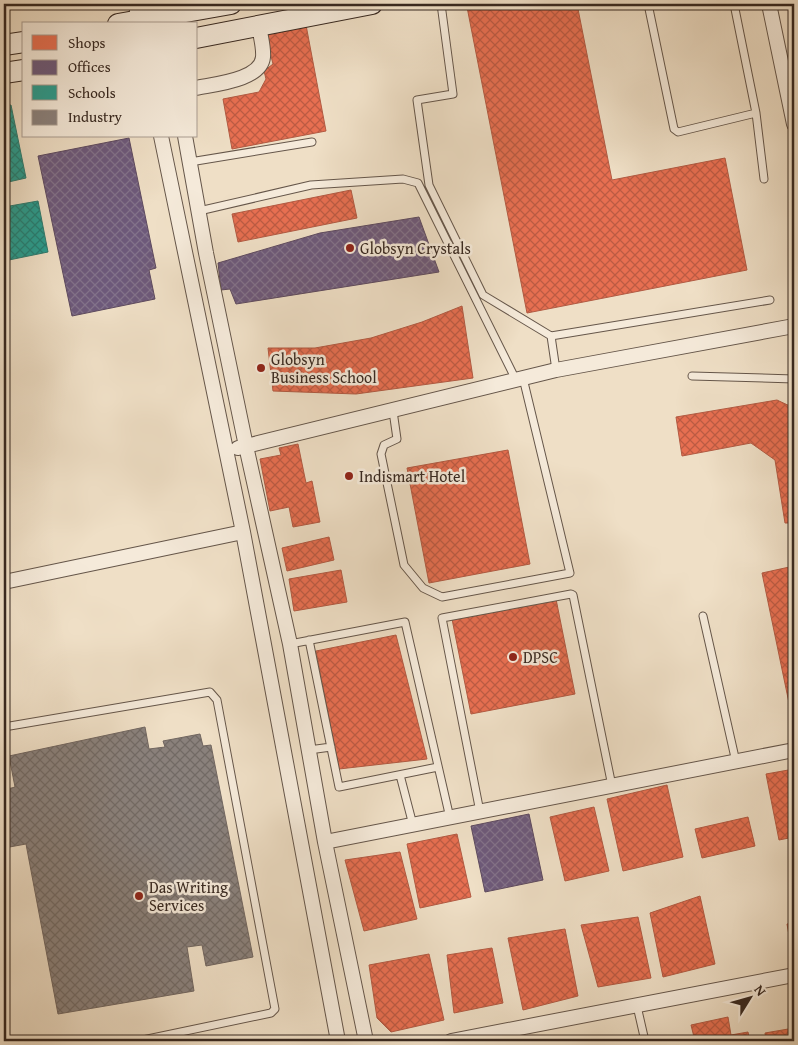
<svg xmlns="http://www.w3.org/2000/svg" width="798" height="1045" viewBox="0 0 798 1045" font-family="'Gentium Book Plus',serif">
  <style>
    .shops { fill: url(#shops-cross-hatch); stroke: #b25a42 }
    .offices { fill: url(#offices-cross-hatch); stroke: #5d4a5f }
    .schools { fill: url(#schools-cross-hatch); stroke: #2e7a6e }
    .industry { fill: url(#industry-cross-hatch); stroke: #716660 }
    .lines { fill: none; stroke-linecap: round; stroke-linejoin: round }
    .service-casing { stroke: #65564a; stroke-width: 9 }
    .minor-casing { stroke: #65564a; stroke-width: 16 }
    .secondary-casing { stroke: #372820; stroke-width: 22 }
    .service { stroke: #f5eada; stroke-width: 7 }
    .minor { stroke: #f5eada; stroke-width: 14 }
    .secondary { stroke: #f5eada; stroke-width: 20 }
    .poi-dot { fill: #8f2418; stroke: #f5eada; stroke-width: 2 }
    .labels { text-anchor: middle; dominant-baseline: central; stroke-width: 5; stroke-linejoin: round; paint-order: stroke }
    .poi-label { font-size: 16px; fill: #372820; stroke: #f5eada; text-anchor: start }
  </style>
  <defs>
    <pattern id="shops-cross-hatch" width="8" height="8" patternUnits="userSpaceOnUse" patternTransform="scale(1.25)"><rect width="8" height="8" fill="#e76f51"/><path d="M0 0l8 8M0 8l8-8" fill="none" stroke="#bc5b43"/></pattern>
    <pattern id="offices-cross-hatch" width="8" height="8" patternUnits="userSpaceOnUse" patternTransform="scale(1.25)"><rect width="8" height="8" fill="#6d597a"/><path d="M0 0l8 8M0 8l8-8" fill="none" stroke="#82728a"/></pattern>
    <pattern id="schools-cross-hatch" width="8" height="8" patternUnits="userSpaceOnUse" patternTransform="scale(1.25)"><rect width="8" height="8" fill="#2a9d8f"/><path d="M0 0l8 8M0 8l8-8" fill="none" stroke="#258074"/></pattern>
    <pattern id="industry-cross-hatch" width="8" height="8" patternUnits="userSpaceOnUse" patternTransform="scale(1.25)"><rect width="8" height="8" fill="#8a817c"/><path d="M0 0l8 8M0 8l8-8" fill="none" stroke="#726a65"/></pattern>
  </defs>
  <rect width="100%" height="100%" fill="#efdfc6"/>
  <filter id="stains"><feTurbulence type="fractalNoise" baseFrequency=".004" numOctaves="4"/><feColorMatrix values="0 0 0 0 .2 0 0 0 0 .09 0 0 0 0 .02 0 0 0 .5 -.17"/></filter>
  <radialGradient id="worn" r=".72"><stop offset=".6" stop-color="#630" stop-opacity="0"/><stop offset="1" stop-color="#630" stop-opacity=".3"/></radialGradient>
  <!-- shops -->
  <path class="shops" d="M 484,4 L 577,4 L 612,180 L 725,158 L 747,270 L 527,313 L 467,7 Z
    M 306,25 L 326,131 L 232,149 L 223,99 L 259,92 L 266,79 L 264,71 L 273,64 L 265,32 Z
    M 351,190 L 357,218 L 238,242 L 232,214 Z
    M 462,306 L 473,378 L 356,394 L 273,391 L 268,348 L 315,348 L 371,338 L 422,322 Z
    M 777,400 L 794,408 L 794,523 L 785,523 L 775,460 L 751,443 L 682,456 L 676,417 Z
    M 298,444 L 306,483 L 312,481 L 320,522 L 293,527 L 289,507 L 270,511 L 260,459 L 281,455 L 279,448 Z
    M 508,450 L 530,564 L 429,583 L 407,468 Z
    M 329,537 L 334,560 L 287,571 L 282,548 Z
    M 794,566 L 794,727 L 762,573 Z
    M 341,570 L 347,602 L 294,611 L 289,579 Z
    M 556,599 L 575,694 L 471,714 L 452,619 Z
    M 396,635 L 427,759 L 339,769 L 316,651 Z
    M 794,769 L 794,837 L 779,840 L 766,774 Z
    M 667,785 L 683,857 L 623,871 L 607,799 Z
    M 594,807 L 609,871 L 565,881 L 550,817 Z
    M 748,817 L 755,846 L 702,858 L 695,829 Z
    M 457,834 L 471,897 L 420,908 L 407,844 Z
    M 400,852 L 417,919 L 364,931 L 345,860 Z
    M 700,896 L 715,964 L 663,977 L 650,913 Z
    M 638,917 L 651,978 L 598,987 L 581,925 Z
    M 794,923 L 794,940 L 790,941 L 787,924 Z
    M 565,929 L 578,996 L 523,1010 L 508,938 Z
    M 492,948 L 503,1003 L 454,1013 L 447,955 Z
    M 429,954 L 444,1020 L 391,1032 L 377,1018 L 369,965 Z
    M 728,1017 L 731,1035 L 748,1032 L 750,1041 L 695,1041 L 691,1025 Z
    M 794,1028 L 794,1041 L 766,1041 L 765,1033 Z"/>
  <!-- offices -->
  <path class="offices" d="M 129,138 L 156,268 L 149,270 L 155,299 L 72,316 L 38,156 Z
    M 419,217 L 439,272 L 236,304 L 230,289 L 221,290 L 218,263 L 320,233 Z
    M 529,814 L 543,880 L 485,892 L 471,826 Z"/>
  <!-- schools -->
  <path class="schools" d="M 11,105 L 26,178 L 4,183 L 4,106 Z
    M 38,201 L 48,252 L 4,261 L 4,207 Z"/>
  <!-- industry -->
  <path class="industry" d="M 145,727 L 149,749 L 165,747 L 163,741 L 200,734 L 203,746 L 211,745 L 253,957 L 206,966 L 202,945 L 187,947 L 194,991 L 58,1014 L 26,844 L 4,848 L 4,790 L 15,787 L 9,756 Z"/>
  <g class="lines">
    <defs>
      <path id="service" d="M 441,4 L 453,94 L 417,100 L 429,185 L 483,295 L 551,336 L 770,300
        M 648,4 L 674,129 L 678,132 L 756,113 L 734,4
        M 756,113 L 764,179
        M 190,162 L 312,142
        M 199,211 L 311,185 L 403,179 L 418,183 L 516,380
        M 551,336 L 556,370
        M 692,376 L 794,379
        M 393,411 L 397,439 L 384,445 L 381,454 L 404,565 L 423,588 L 442,597 L 570,573 L 523,378
        M 703,616 L 736,762
        M 309,640 L 339,787 L 438,767
        M 290,644 L 405,622 L 450,818
        M 4,727 L 210,692 L 217,700 L 275,1009 L 271,1013 L 138,1041
        M 309,750 L 331,747
        M 400,775 L 413,825
        M 480,812 L 442,618 L 571,594 L 573,595 L 612,786
        M 637,1006 L 645,1041"/>
      <path id="minor" d="M 136,4 L 139,24
        M 769,4 L 794,124
        M 196,88 C 215,84 261,80 263,57 C 264,47 260,35 259,25
        M 161,136 L 243,532 L 338,1041
        M 185,136 L 206,253 L 246,446 L 290,644 L 325,842 L 366,1041
        M 238,448 L 556,370 L 794,326
        M 4,582 L 243,532
        M 325,842 L 794,750
        M 451,1041 L 794,975"/>
      <path id="secondary" d="M 118,24 L 231,4
        M 196,38 L 372,4
        M 4,45 L 24,42
        M 4,73 L 24,70"/>
    </defs>
    <!-- service casing -->
    <use href="#service" class="service-casing"/>
    <!-- minor casing -->
    <use href="#minor" class="minor-casing"/>
    <!-- secondary casing -->
    <use href="#secondary" class="secondary-casing"/>
    <!-- service -->
    <use href="#service" class="service"/>
    <!-- minor -->
    <use href="#minor" class="minor"/>
    <!-- secondary -->
    <use href="#secondary" class="secondary"/>
  </g>
  <!-- markers -->
  <g class="poi-dot">
    <circle cx="350" cy="248" r="5"/>
    <circle cx="261" cy="368" r="5"/>
    <circle cx="349" cy="476" r="5"/>
    <circle cx="513" cy="657" r="5"/>
    <circle cx="139" cy="896" r="5"/>
  </g>
  <g class="labels">
    <!-- poi labels -->
    <g class="poi-label">
      <text x="360" y="248">Globsyn Crystals</text>
      <text x="271" y="359">Globsyn<tspan x="271" dy="18">Business School</tspan></text>
      <text x="359" y="476">Indismart Hotel</text>
      <text x="523" y="657">DPSC</text>
      <text x="149" y="887">Das Writing<tspan x="149" dy="18">Services</tspan></text>
    </g>
  </g>
  <!-- margin -->
  <rect width="798" height="1045" fill="none" stroke="#efdfc6" stroke-width="20"/>
  <rect x="5" y="5" width="788" height="1035" fill="none" stroke="#372820" stroke-width="2.5"/>
  <rect x="10" y="10" width="778" height="1025" fill="none" stroke="#372820"/>
  <!-- legend -->
  <rect x="22" y="22" width="175" height="115" fill="#f5eada" stroke="#a99c90"/>
  <rect x="32" y="35" width="25" height="15" fill="#e76f51" stroke="#a99c90"/>
  <text x="68" y="48" font-size="15" fill="#372820">Shops</text>
  <rect x="32" y="60" width="25" height="15" fill="#6d597a" stroke="#a99c90"/>
  <text x="68" y="72" font-size="15" fill="#372820">Offices</text>
  <rect x="32" y="85" width="25" height="15" fill="#2a9d8f" stroke="#a99c90"/>
  <text x="68" y="98" font-size="15" fill="#372820">Schools</text>
  <rect x="32" y="110" width="25" height="15" fill="#8a817c" stroke="#a99c90"/>
  <text x="68" y="122" font-size="15" fill="#372820">Industry</text>
  <!-- north arrow -->
  <g transform="translate(750 998) rotate(53)" stroke="#f5eada" stroke-width="4" paint-order="stroke">
  <path d="M0-4L9 19L0 12L-9 19Z" fill="#372820"/>
  <text y="-8" font-size="14" font-weight="bold" text-anchor="middle" fill="#372820">N</text>
  </g>
  <rect width="100%" height="100%" filter="url(#stains)"/>
  <rect width="100%" height="100%" fill="url(#worn)"/>
</svg>
